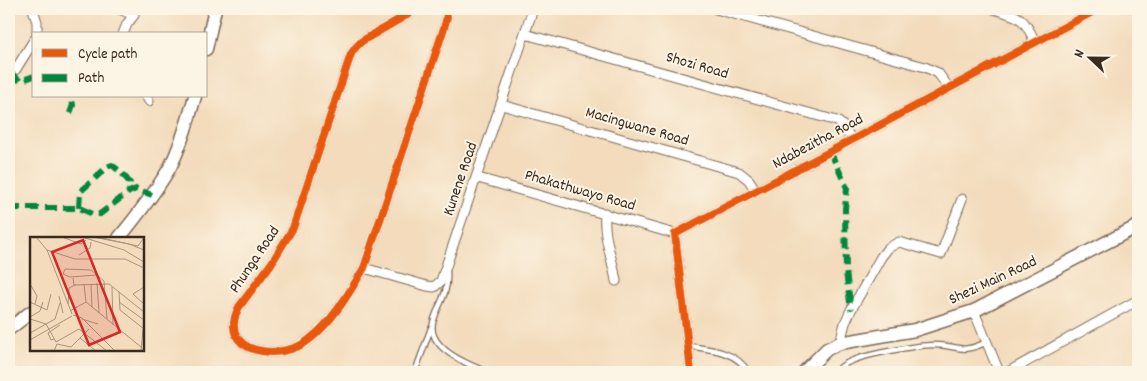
<svg xmlns="http://www.w3.org/2000/svg" width="1147" height="381" viewBox="0 0 1147 381" font-family="Dekko,sans-serif">
  <style>
    .lines { fill: none; stroke-linecap: round; stroke-linejoin: round }
    .lane-casing { stroke: #7b6855; stroke-width: 7 }
    .street-casing { stroke: #7b6855; stroke-width: 11 }
    .secondary-casing { stroke: #7b6855; stroke-width: 15 }
    .lane { stroke: #fff; stroke-width: 4.5 }
    .street { stroke: #fff; stroke-width: 9 }
    .secondary { stroke: #fff; stroke-width: 12 }
    .quiet { stroke: #00873e; stroke-width: 6; stroke-dasharray: 12 6; stroke-linecap: butt }
    .cycleway-casing { stroke: #fcf5e5; stroke-width: 11 }
    .cycleway { stroke: #e8590c; stroke-width: 8 }
    .labels { text-anchor: middle; dominant-baseline: central; stroke-width: 4; stroke-linejoin: round; paint-order: stroke }
    .street-label { font-size: 16px; fill: #3b2a1e; stroke: #fcf5e5 }
    .inset-road { fill: none; stroke: #a9947d; stroke-width: 1 }
    .view { fill: #d62828; fill-opacity: 0.15; stroke: #d62828; stroke-width: 2.5 }
    .inset-edge { fill: none; stroke: #3b2a1e; stroke-width: 2.5 }
  </style>
  <rect width="100%" height="100%" fill="#fcf5e5"/>
  <filter id="ink" filterUnits="userSpaceOnUse"><feTurbulence type="fractalNoise" baseFrequency=".02" numOctaves="2"/><feDisplacementMap in="SourceGraphic" scale="10" xChannelSelector="R" yChannelSelector="G"/><feConvolveMatrix kernelMatrix="1 2 1 2 8 2 1 2 1" color-interpolation-filters="sRGB"/></filter>
  <filter id="wash" filterUnits="userSpaceOnUse"><feTurbulence type="fractalNoise" baseFrequency=".0096" numOctaves="4" result="noise"/><feDisplacementMap in="SourceGraphic" scale="20" xChannelSelector="R" yChannelSelector="G"/><feGaussianBlur stdDeviation="1.12" result="paint"/><feColorMatrix in="noise" values="0 0 0 0 0 0 0 0 0 0 0 0 0 0 0 0 0 1.4 0 .05"/><feComposite in="paint" operator="in"/></filter>
  <g filter="url(#wash)">
    <rect width="100%" height="100%" fill="#f3dbbc"/>
  </g>
  <g filter="url(#ink)">
    <g class="lines">
      <defs>
        <path id="lane" d="M 447,271 C 449,295 438,303 433,323 C 427,349 470,365 487,372
          M 688,346 C 709,349 737,351 748,372
          M 415,372 L 431,328
          M 835,372 C 839,369 842,365 847,363 C 861,355 918,345 934,345 C 960,345 959,355 987,342"/>
        <path id="street" d="M 33,9 L 37,22 L 37,34
          M 119,9 L 134,15 L 127,24 L 123,34
          M 417,9 L 362,41 L 356,47 L 351,54 L 293,228 L 271,264 L 239,307 C 215,354 282,363 310,339 C 333,321 349,293 364,268 L 444,28 L 447,17 L 445,9
          M 716,9 L 925,67 L 938,73 L 949,88
          M 994,9 C 1020,16 1024,17 1035,42
          M 525,34 L 837,121 L 842,125 L 852,140
          M 9,75 L 16,69 L 34,40
          M 146,96 L 149,101
          M 502,105 L 739,172 L 749,180 L 756,191
          M 478,178 L 675,234
          M 605,213 C 603,238 612,256 616,281
          M 364,268 L 427,286 L 434,287 L 441,281 L 533,9
          M 974,311 L 999,372
          M 840,343 L 845,323 L 851,310 L 881,257 L 888,248 L 899,242 L 941,254 L 962,199
          M 691,372 L 675,234 L 1098,9
          M 1008,372 L 1138,300"/>
        <path id="secondary" d="M 206,49 L 215,9
          M 119,238 C 137,216 154,194 169,169 C 180,149 189,118 195,96
          M 9,329 L 31,312
          M 804,372 L 827,349 L 840,343 L 915,330 L 974,311 L 1138,226"/>
      </defs>
      <!-- lane casing -->
      <use href="#lane" class="lane-casing"/>
      <!-- street casing -->
      <use href="#street" class="street-casing"/>
      <!-- secondary casing -->
      <use href="#secondary" class="secondary-casing"/>
      <!-- lane -->
      <use href="#lane" class="lane"/>
      <!-- street -->
      <use href="#street" class="street"/>
      <!-- secondary -->
      <use href="#secondary" class="secondary"/>
      <!-- quiet -->
      <path class="quiet" d="M 11,73 L 20,81 L 34,76
        M 70,113 L 73,105 L 71,96
        M 830,151 L 847,188 L 845,209 L 846,272 L 851,310
        M 9,208 L 79,208 L 93,214 L 100,214 L 129,192
        M 79,208 L 80,192 L 107,167 L 112,165 L 122,173 L 130,183 L 129,192 L 136,189 L 152,195"/>
      <defs>
        <path id="cycleway" d="M 417,9 L 362,41 L 356,47 L 351,54 L 293,228 L 271,264 L 239,307 C 215,354 282,363 310,339 C 333,321 349,293 364,268 L 444,28 L 447,17 L 445,9
          M 691,372 L 675,234 L 1098,9"/>
      </defs>
      <!-- cycleway casing -->
      <use href="#cycleway" class="cycleway-casing"/>
      <!-- cycleway -->
      <use href="#cycleway" class="cycleway"/>
    </g>
  </g>
  <g class="labels">
    <!-- street labels -->
    <g class="street-label">
      <text transform="translate(697 66) rotate(16)">Shozi Road</text>
      <text transform="translate(637 127) rotate(16)">Macingwane Road</text>
      <text transform="translate(818 142) rotate(-28)">Ndabezitha Road</text>
      <text transform="translate(461 179) rotate(-71)">Kunene Road</text>
      <text transform="translate(580 191) rotate(16)">Phakathwayo Road</text>
      <text transform="translate(255 260) rotate(-56)">Phunga Road</text>
      <text transform="translate(993 281) rotate(-25)">Shezi Main Road</text>
    </g>
  </g>
  <!-- overview -->
  <g transform="translate(30 237)">
    <rect width="114" height="114" fill="#f3dbbc"/>
    <path class="inset-road" d="M 6,0 L 17,13 L 42,77M 32,0 L 51,7 L 56,3M 52,0 L 94,13 L 114,25M 63,0 L 99,7 L 114,13M 67,0 L 108,9 L 113,2M 17,13 L 45,22 L 95,22 L 114,31M 49,18 L 60,11 L 61,5M 35,32 L 61,33 L 67,38 L 40,40 L 33,37 ZM 67,38 L 74,44 L 77,82M 43,41 L 44,48 L 79,47 L 114,75M 67,46 L 69,76M 0,47 L 7,59 L 5,67M 54,47 L 56,65M 61,47 L 62,70M 82,50 L 83,88M 114,50 L 103,57 L 114,67M 89,55 L 90,73 L 114,92M 29,59 L 33,76M 0,65 L 17,73 L 21,57M 89,65 L 114,83M 38,67 L 39,51 L 45,48M 40,74 L 56,65 L 111,110M 43,78 L 52,81 L 85,114M 0,80 L 10,74 L 13,65M 0,82 L 16,87 L 26,105M 52,82 L 68,87M 0,96 L 25,82 L 30,66M 50,101 L 66,114M 24,102 L 21,103 L 18,96 L 30,88M 0,103 L 42,79M 26,105 L 49,92 L 77,114M 24,114 L 27,107 L 41,110 L 59,92M 111,114 L 113,92"/>
    <path class="view" d="M 53,3 L 90,95 L 59,108 L 22,15 Z"/>
    <rect width="114" height="114" class="inset-edge"/>
  </g>
  <!-- margin -->
  <rect width="1147" height="381" fill="none" stroke="#fcf5e5" stroke-width="30"/>
  <!-- legend -->
  <rect x="32" y="32" width="175" height="65" fill="#fcf5e5" stroke="#afa495"/>
  <rect x="42" y="49" width="25" height="8" fill="#e8590c" stroke="#afa495"/>
  <text x="78" y="58" font-size="15" fill="#3b2a1e">Cycle path</text>
  <rect x="42" y="74" width="25" height="8" fill="#00873e" stroke="#afa495"/>
  <text x="78" y="82" font-size="15" fill="#3b2a1e">Path</text>
  <!-- north arrow -->
  <g transform="translate(1090 58) rotate(292)" stroke="#fcf5e5" stroke-width="4" paint-order="stroke">
  <path d="M0-4L9 19L0 12L-9 19Z" fill="#3b2a1e"/>
  <text y="-8" font-size="14" font-weight="bold" text-anchor="middle" fill="#3b2a1e">N</text>
  </g>
</svg>
